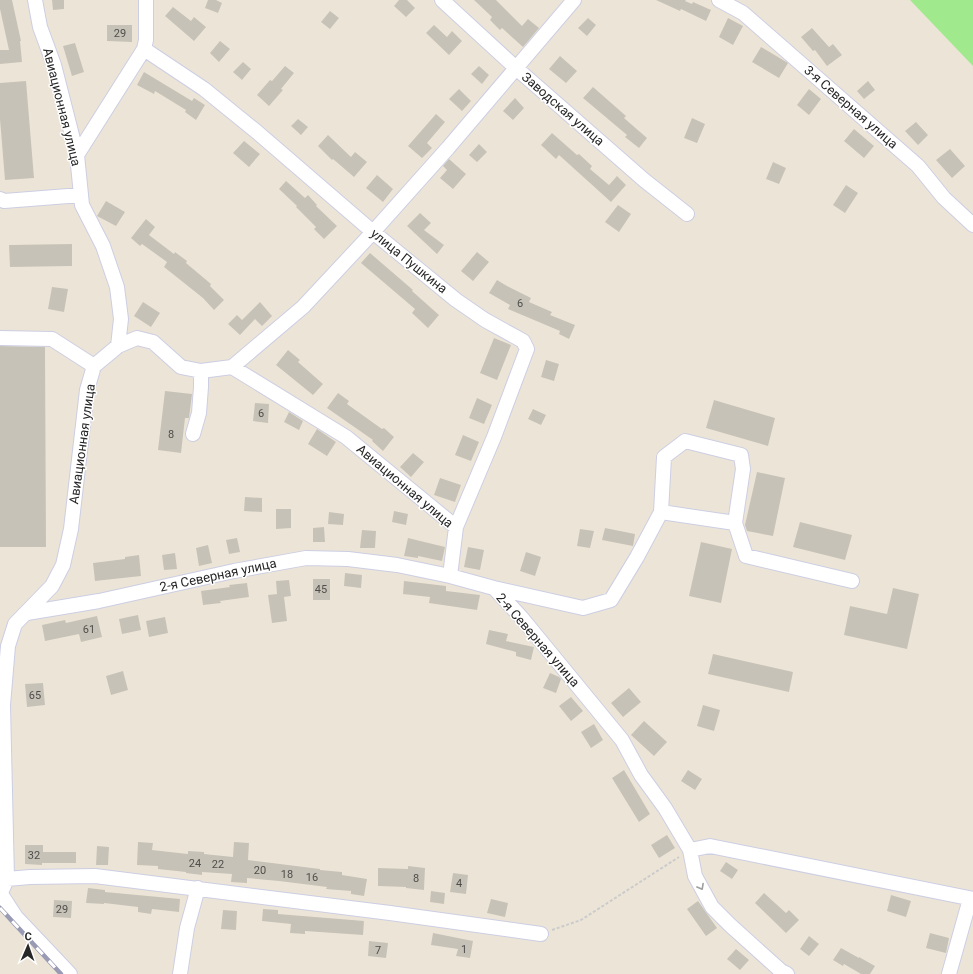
<svg xmlns="http://www.w3.org/2000/svg" width="973" height="974" viewBox="0 0 973 974" font-family="Roboto,sans-serif">
  <style>
    .green { fill: #a1e98d }
    .building { fill: #c7c2b7 }
    .lines { fill: none; stroke-linecap: round; stroke-linejoin: round }
    .minor-casing { stroke: #cccee3; stroke-width: 16 }
    .path { stroke: #cbcbcb; stroke-width: 2; stroke-dasharray: 3 2; stroke-linecap: butt }
    .minor { stroke: #fff; stroke-width: 14 }
    .rail-casing { stroke: #999ab4; stroke-width: 4.5 }
    .rail { stroke: #fff; stroke-width: 3; stroke-dasharray: 9; stroke-linecap: butt }
    .oneway { stroke: #9e9e9e }
    .labels { text-anchor: middle; dominant-baseline: central; stroke-width: 3; stroke-linejoin: round; paint-order: stroke }
    .number-label { font-size: 11px; fill: #4f4e4b }
    .street-label { font-size: 13px; fill: #272727; stroke: #fff }
  </style>
  <rect width="100%" height="100%" fill="#ece5d7"/>
  <!-- green -->
  <path class="green" d="M 910,0 L 973,0 L 973,66 Z"/>
  <!-- building -->
  <path class="building" d="M 0,0 L 12,0 L 21,41 L 20,41 L 22,62 L 0,64 L 0,50 L 9,50 L 0,9 Z
    M 52,0 L 64,0 L 64,9 L 53,10 Z
    M 208,0 L 216,0 L 222,3 L 218,13 L 205,8 Z
    M 399,0 L 407,0 L 415,8 L 406,17 L 394,6 Z
    M 474,0 L 496,0 L 522,26 L 528,19 L 539,28 L 523,47 L 502,28 L 500,30 L 490,20 L 492,17 Z
    M 656,0 L 686,0 L 685,1 L 692,4 L 693,2 L 711,10 L 706,21 L 681,9 L 680,11 Z
    M 173,7 L 191,21 L 194,17 L 206,27 L 194,41 L 165,16 Z
    M 330,11 L 339,18 L 330,29 L 321,22 Z
    M 588,18 L 596,25 L 587,36 L 578,28 Z
    M 728,18 L 743,26 L 733,45 L 719,37 Z
    M 107,25 L 132,25 L 132,42 L 107,41 Z
    M 434,25 L 447,37 L 452,31 L 462,41 L 449,55 L 426,33 Z
    M 812,28 L 829,47 L 833,44 L 842,55 L 827,66 L 815,50 L 813,51 L 801,37 Z
    M 220,41 L 230,49 L 219,62 L 210,53 Z
    M 75,43 L 84,72 L 72,76 L 63,46 Z
    M 761,47 L 788,63 L 779,78 L 752,62 Z
    M 560,56 L 577,71 L 566,83 L 549,69 Z
    M 243,62 L 251,69 L 242,80 L 233,72 Z
    M 285,66 L 294,73 L 281,89 L 283,90 L 269,106 L 257,95 L 270,80 L 272,81 Z
    M 479,66 L 489,75 L 482,84 L 471,74 Z
    M 144,72 L 192,101 L 194,98 L 205,105 L 196,120 L 185,112 L 186,110 L 155,91 L 154,94 L 137,85 Z
    M 26,81 L 34,178 L 5,180 L 0,119 L 0,83 Z
    M 868,81 L 875,90 L 864,99 L 857,91 Z
    M 593,87 L 626,116 L 624,118 L 647,138 L 639,148 L 625,137 L 627,135 L 583,98 Z
    M 459,89 L 471,101 L 462,111 L 449,99 Z
    M 809,89 L 821,99 L 809,115 L 797,105 Z
    M 515,98 L 524,108 L 513,120 L 503,111 Z
    M 436,114 L 445,122 L 427,143 L 432,148 L 422,158 L 408,146 Z
    M 692,118 L 705,124 L 697,143 L 684,138 Z
    M 298,119 L 308,127 L 301,135 L 291,126 Z
    M 916,122 L 928,135 L 918,145 L 905,131 Z
    M 854,129 L 874,146 L 864,158 L 844,141 Z
    M 552,133 L 577,155 L 579,154 L 592,166 L 590,169 L 609,185 L 617,176 L 626,185 L 611,202 L 559,155 L 556,159 L 541,145 Z
    M 328,135 L 351,157 L 355,152 L 367,162 L 354,177 L 333,159 L 332,160 L 318,146 Z
    M 244,141 L 260,154 L 249,167 L 233,153 Z
    M 479,144 L 487,152 L 477,162 L 469,155 Z
    M 950,149 L 965,166 L 952,178 L 936,160 Z
    M 449,159 L 466,174 L 453,189 L 440,178 L 447,170 L 443,166 Z
    M 773,162 L 786,168 L 779,184 L 766,179 Z
    M 377,175 L 393,189 L 383,202 L 366,188 Z
    M 286,181 L 305,198 L 308,195 L 317,205 L 316,206 L 337,226 L 324,239 L 314,229 L 316,227 L 296,207 L 297,206 L 279,189 Z
    M 846,185 L 858,193 L 845,213 L 833,205 Z
    M 106,201 L 125,212 L 116,226 L 97,216 Z
    M 618,205 L 631,214 L 619,232 L 605,222 Z
    M 420,213 L 431,223 L 424,230 L 444,245 L 437,254 L 407,226 Z
    M 146,219 L 155,227 L 149,235 L 174,254 L 175,252 L 187,261 L 186,263 L 211,284 L 210,286 L 224,300 L 214,310 L 203,298 L 164,267 L 167,262 L 142,244 L 140,246 L 131,238 Z
    M 72,244 L 72,266 L 10,267 L 9,245 Z
    M 477,252 L 489,262 L 473,281 L 461,271 Z
    M 370,253 L 413,290 L 412,291 L 439,315 L 428,328 L 412,313 L 415,309 L 361,263 Z
    M 497,280 L 507,286 L 531,298 L 529,302 L 552,312 L 550,315 L 575,325 L 569,339 L 559,334 L 560,331 L 508,309 L 510,305 L 489,293 Z
    M 52,287 L 68,289 L 64,312 L 48,309 Z
    M 143,302 L 160,313 L 151,327 L 134,316 Z
    M 260,302 L 272,316 L 262,326 L 255,319 L 240,335 L 228,324 L 237,315 L 242,320 Z
    M 494,338 L 511,345 L 497,380 L 480,373 Z
    M 0,346 L 45,347 L 46,547 L 0,547 Z
    M 288,350 L 300,360 L 298,362 L 323,384 L 313,395 L 276,365 Z
    M 546,360 L 559,364 L 554,381 L 541,377 Z
    M 165,391 L 192,394 L 189,418 L 185,418 L 181,453 L 158,450 Z
    M 338,393 L 349,401 L 347,404 L 382,429 L 384,428 L 394,437 L 383,451 L 372,441 L 373,440 L 327,408 Z
    M 477,398 L 492,405 L 484,424 L 469,418 Z
    M 714,400 L 775,418 L 768,446 L 706,428 Z
    M 255,403 L 269,404 L 268,423 L 253,421 Z
    M 533,409 L 546,415 L 541,425 L 528,419 Z
    M 289,412 L 303,421 L 299,430 L 284,422 Z
    M 317,429 L 336,442 L 327,456 L 308,444 Z
    M 463,435 L 479,442 L 471,461 L 455,455 Z
    M 413,453 L 424,462 L 411,477 L 400,467 Z
    M 757,472 L 785,478 L 773,536 L 747,531 L 745,525 Z
    M 440,478 L 461,485 L 455,502 L 434,495 Z
    M 245,497 L 262,498 L 262,512 L 244,511 Z
    M 276,509 L 291,509 L 291,528 L 276,529 Z
    M 394,511 L 408,514 L 406,525 L 392,522 Z
    M 329,512 L 344,514 L 343,525 L 328,524 Z
    M 800,522 L 852,535 L 845,560 L 793,547 Z
    M 324,527 L 325,542 L 313,542 L 313,528 Z
    M 605,528 L 635,534 L 633,546 L 602,540 Z
    M 580,529 L 594,531 L 590,548 L 577,546 Z
    M 362,530 L 376,531 L 375,548 L 360,548 Z
    M 237,538 L 240,552 L 229,554 L 226,540 Z
    M 408,538 L 445,547 L 442,561 L 418,556 L 418,558 L 404,556 Z
    M 701,542 L 732,549 L 721,603 L 689,596 Z
    M 208,545 L 212,563 L 199,566 L 196,548 Z
    M 468,547 L 484,550 L 480,570 L 464,567 Z
    M 526,552 L 541,557 L 535,576 L 520,571 Z
    M 175,553 L 177,569 L 164,570 L 162,555 Z
    M 139,555 L 141,576 L 95,581 L 93,563 L 125,559 L 125,557 Z
    M 345,573 L 362,575 L 361,588 L 344,586 Z
    M 313,579 L 330,579 L 330,600 L 313,600 Z
    M 289,580 L 291,596 L 284,597 L 287,621 L 272,623 L 268,595 L 277,594 L 276,581 Z
    M 404,581 L 446,586 L 446,591 L 480,595 L 477,610 L 429,603 L 430,597 L 403,594 Z
    M 247,583 L 249,597 L 220,601 L 221,603 L 203,605 L 201,591 L 230,587 L 229,585 Z
    M 893,588 L 919,594 L 907,649 L 844,635 L 850,606 L 887,614 Z
    M 138,615 L 141,630 L 122,634 L 119,619 Z
    M 97,616 L 102,637 L 81,642 L 79,634 L 45,641 L 42,625 L 65,620 L 66,623 Z
    M 165,617 L 168,633 L 149,637 L 146,621 Z
    M 489,630 L 508,634 L 506,641 L 534,647 L 531,660 L 516,656 L 516,652 L 486,644 Z
    M 713,654 L 793,672 L 789,692 L 708,674 Z
    M 123,671 L 128,690 L 111,695 L 106,676 Z
    M 550,673 L 559,677 L 561,679 L 556,693 L 543,688 Z
    M 43,683 L 45,705 L 27,707 L 25,684 Z
    M 629,688 L 641,702 L 623,717 L 611,703 Z
    M 571,697 L 583,711 L 571,721 L 559,706 Z
    M 703,705 L 720,710 L 714,731 L 697,726 Z
    M 644,721 L 667,742 L 654,756 L 631,735 Z
    M 594,724 L 603,740 L 591,748 L 581,732 Z
    M 624,770 L 650,814 L 639,822 L 612,778 Z
    M 688,770 L 702,779 L 695,790 L 681,781 Z
    M 667,835 L 675,848 L 659,858 L 651,845 Z
    M 138,842 L 153,843 L 152,850 L 188,854 L 188,851 L 204,852 L 204,854 L 233,857 L 234,842 L 249,843 L 248,860 L 320,869 L 320,870 L 342,872 L 342,875 L 367,879 L 364,896 L 351,894 L 351,891 L 326,889 L 327,887 L 279,881 L 247,878 L 247,883 L 231,882 L 232,874 L 202,872 L 202,875 L 186,873 L 186,872 L 158,869 L 158,866 L 137,865 Z
    M 25,845 L 43,845 L 43,852 L 76,852 L 76,863 L 42,863 L 42,865 L 25,864 Z
    M 97,846 L 109,847 L 108,865 L 96,865 Z
    M 726,862 L 738,870 L 732,879 L 720,871 Z
    M 408,866 L 425,868 L 424,890 L 406,888 L 406,887 L 378,886 L 378,868 L 408,869 Z
    M 453,873 L 468,875 L 466,894 L 450,892 Z
    M 88,888 L 105,890 L 105,892 L 180,899 L 179,912 L 152,909 L 151,914 L 138,912 L 138,907 L 104,903 L 104,904 L 86,903 Z
    M 431,891 L 445,893 L 444,904 L 430,902 Z
    M 764,893 L 786,913 L 789,910 L 799,920 L 786,933 L 755,903 Z
    M 891,895 L 911,901 L 906,917 L 887,911 Z
    M 491,899 L 508,903 L 505,917 L 487,913 Z
    M 54,900 L 72,901 L 71,918 L 53,917 Z
    M 698,901 L 717,928 L 706,936 L 687,909 Z
    M 263,909 L 278,910 L 278,914 L 364,921 L 363,935 L 305,931 L 305,934 L 290,933 L 291,924 L 262,921 Z
    M 223,910 L 237,911 L 236,930 L 221,929 Z
    M 433,933 L 473,941 L 470,958 L 456,956 L 458,949 L 431,945 Z
    M 930,933 L 949,938 L 946,953 L 926,948 Z
    M 809,936 L 819,944 L 809,956 L 800,949 Z
    M 369,941 L 388,943 L 386,958 L 368,956 Z
    M 841,948 L 859,958 L 859,957 L 875,966 L 870,974 L 861,974 L 844,964 L 843,966 L 833,960 Z
    M 736,949 L 749,960 L 740,970 L 727,959 Z"/>
  <g class="lines">
    <defs>
      <path id="minor" d="M 442,0 L 516,68 L 644,180 L 687,214
        M 719,0 L 743,13 L 918,166 L 944,198 L 973,225
        M 144,49 L 204,89 L 257,132 L 373,232 L 456,300 L 485,320 L 523,341 L 527,349 L 494,437 L 456,527
        M 77,155 L 144,49 L 146,40 L 146,0
        M 0,199 L 4,201 L 81,195
        M 0,338 L 52,339 L 94,366
        M 118,346 L 137,338 L 153,342 L 181,367 L 201,371 L 232,367 L 303,307 L 373,232 L 448,148 L 574,0
        M 232,367 L 346,437 L 456,527 L 450,576
        M 193,434 L 199,413 L 201,387 L 201,371
        M 735,523 L 746,556 L 852,581
        M 494,588 L 583,608 L 611,600 L 637,557 L 661,512 L 664,457 L 685,441 L 741,455 L 743,469 L 735,523 L 661,512
        M 27,613 L 99,601 L 234,571 L 306,558 L 348,559 L 397,565 L 450,576 L 494,588 L 521,617 L 622,740 L 641,775 L 665,808 L 690,850 L 695,876 L 712,907 L 730,925 L 781,971 L 787,974
        M 690,850 L 710,846 L 973,899
        M 7,879 L 30,877 L 95,876 L 390,913 L 541,934
        M 1,894 L 16,917 L 70,974
        M 0,895 L 7,879 L 3,705 L 8,646 L 15,624 L 52,586 L 63,565 L 71,529 L 87,390 L 94,366 L 118,346 L 121,319 L 117,287 L 103,246 L 82,205 L 77,155 L 54,65 L 40,27 L 35,0
        M 180,974 L 187,928 L 198,888
        M 949,974 L 970,899"/>
    </defs>
    <!-- minor casing -->
    <use href="#minor" class="minor-casing"/>
    <!-- path -->
    <path class="path" d="M 552,930 L 581,920 L 679,857"/>
    <!-- minor -->
    <use href="#minor" class="minor"/>
    <defs>
      <path id="rail" d="M 0,908 L 61,974"/>
    </defs>
    <!-- rail casing -->
    <use href="#rail" class="rail-casing"/>
    <!-- rail -->
    <use href="#rail" class="rail"/>
  </g>
  <!-- one-way arrows -->
  <defs><path id="oneway-chevron" d="M-2-3.5L2.5 0L-2 3.5" fill="none" stroke-width="1.6" stroke-linecap="round" stroke-linejoin="round"/></defs>
  <use class="oneway" href="#oneway-chevron" transform="translate(701 887) rotate(61)"/>
  <g class="labels">
    <!-- number labels -->
    <g class="number-label">
      <text x="120" y="33">29</text>
      <text x="520" y="303">6</text>
      <text x="261" y="413">6</text>
      <text x="171" y="434">8</text>
      <text x="321" y="589">45</text>
      <text x="89" y="629">61</text>
      <text x="35" y="695">65</text>
      <text x="34" y="855">32</text>
      <text x="195" y="863">24</text>
      <text x="218" y="864">22</text>
      <text x="260" y="870">20</text>
      <text x="287" y="874">18</text>
      <text x="312" y="877">16</text>
      <text x="416" y="878">8</text>
      <text x="459" y="883">4</text>
      <text x="62" y="909">29</text>
      <text x="464" y="949">1</text>
      <text x="378" y="950">7</text>
    </g>
    <!-- street labels -->
    <g class="street-label">
      <text transform="translate(62 107) rotate(76)">Авиационная улица</text>
      <text transform="translate(851 107) rotate(41)">3-я Северная улица</text>
      <text transform="translate(563 109) rotate(41)">Заводская улица</text>
      <text transform="translate(409 261) rotate(39)">улица Пушкина</text>
      <text transform="translate(82 444) rotate(-82)">Авиационная улица</text>
      <text transform="translate(405 486) rotate(40)">Авиационная улица</text>
      <text transform="translate(218 575) rotate(-12)">2-я Северная улица</text>
      <text transform="translate(538 640) rotate(49)">2-я Северная улица</text>
    </g>
  </g>
  <!-- north arrow -->
  <g transform="translate(28 946) rotate(2)" stroke="#ffffff" stroke-width="3" paint-order="stroke">
  <path d="M0-3L7 15L0 10L-7 15Z" fill="#272727"/>
  <text y="-6" font-size="11" font-weight="bold" text-anchor="middle" fill="#272727">С</text>
  </g>
</svg>
